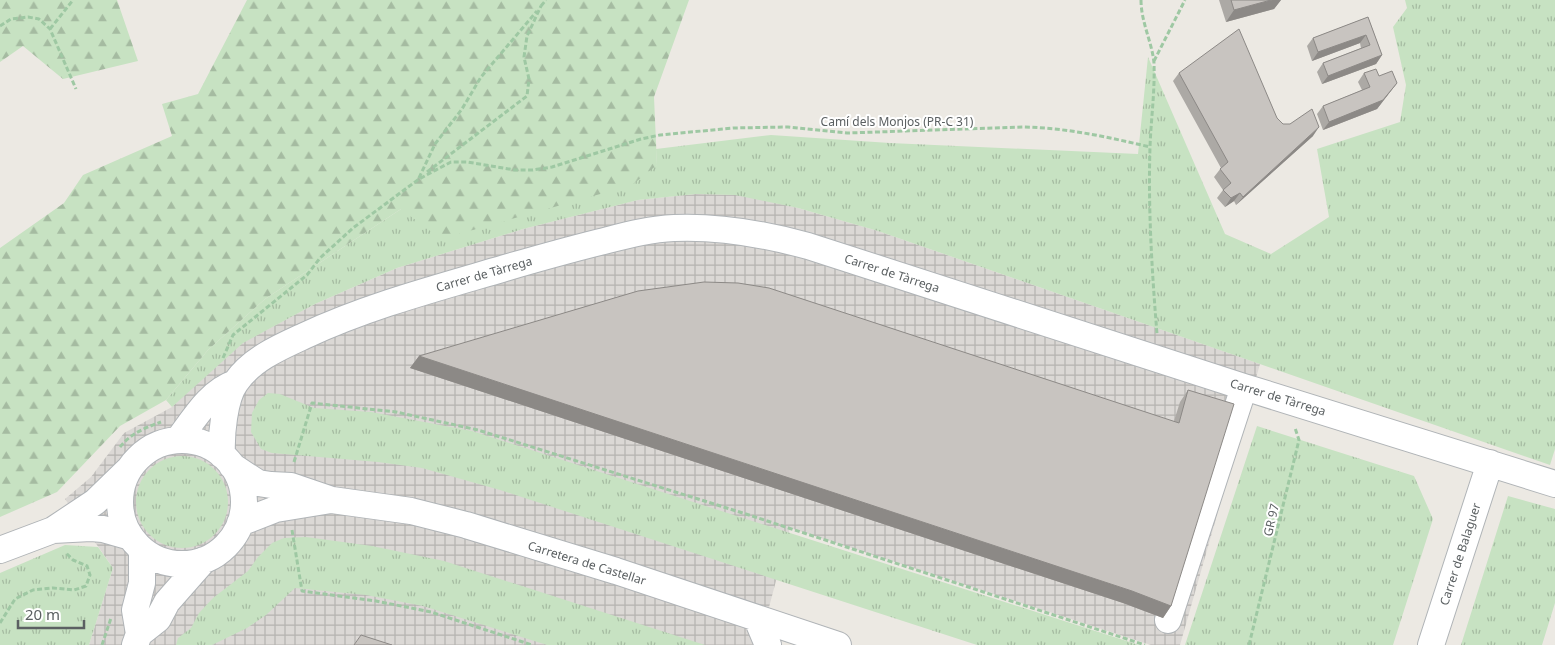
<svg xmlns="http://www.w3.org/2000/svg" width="1555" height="645" viewBox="0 0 1555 645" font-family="'Noto Sans',sans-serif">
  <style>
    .industrial { fill: url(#industrial-grid) }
    .grass { fill: url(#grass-tufts) }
    .forest { fill: url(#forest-firs) }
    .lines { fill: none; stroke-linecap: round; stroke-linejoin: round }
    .minor-casing { stroke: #b0b4b7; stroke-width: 28 }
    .path { stroke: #9ec8a3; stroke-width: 3; stroke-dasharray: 5 2.5; stroke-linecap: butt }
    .minor { stroke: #fff; stroke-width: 26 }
    .wall { fill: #aca9a5 }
    .shaded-wall { fill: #8c8986 }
    .building { fill: #c8c4c0; stroke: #8c8986 }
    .labels { text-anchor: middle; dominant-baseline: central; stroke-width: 4; stroke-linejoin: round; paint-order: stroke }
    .street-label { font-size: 12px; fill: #5b6062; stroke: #fff }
  </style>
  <defs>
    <pattern id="industrial-grid" width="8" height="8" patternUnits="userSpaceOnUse" patternTransform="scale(1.25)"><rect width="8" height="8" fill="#dbd8d5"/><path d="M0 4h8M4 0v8" fill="none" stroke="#b5b3b0"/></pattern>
    <pattern id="grass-tufts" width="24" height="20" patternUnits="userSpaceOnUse" patternTransform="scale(1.25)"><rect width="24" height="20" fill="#c7e2c2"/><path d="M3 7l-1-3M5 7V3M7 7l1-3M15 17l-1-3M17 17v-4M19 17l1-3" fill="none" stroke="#a5bba1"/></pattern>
    <pattern id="forest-firs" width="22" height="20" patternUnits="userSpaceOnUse" patternTransform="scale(1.25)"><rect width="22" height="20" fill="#c7e2c2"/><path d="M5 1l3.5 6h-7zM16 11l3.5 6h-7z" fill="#a5bba1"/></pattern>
  </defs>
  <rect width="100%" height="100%" fill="#ece9e3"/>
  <!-- industrial -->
  <path class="industrial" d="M 696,194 L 743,195 L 798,208 L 878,231 L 1260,364 L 1180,645 L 1151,645 L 790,528 L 759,645 L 89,645 L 113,568 L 65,499 L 91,477 L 124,433 L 172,407 L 202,377 L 242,343 L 315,304 L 397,268 L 523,229 L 638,200 Z"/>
  <!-- grass -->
  <path class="grass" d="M 1405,0 L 1555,0 L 1555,449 L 1550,465 L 878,231 L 798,208 L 735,195 L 696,194 L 638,200 L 523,229 L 397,268 L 315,304 L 243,343 L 172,407 L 166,400 L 208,350 L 265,299 L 401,209 L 657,165 L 656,149 L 771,135 L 890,143 L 1138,154 L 1148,57 L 1225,234 L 1271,254 L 1329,217 L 1317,149 L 1400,122 L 1406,85 L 1393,27 L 1407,8 Z
    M 268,393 L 280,394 L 314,408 L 371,412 L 472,431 L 1139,645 L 977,645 L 500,490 L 422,468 L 378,462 L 272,453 L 261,449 L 251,432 L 252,413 L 259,400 Z
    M 1257,426 L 1414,476 L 1433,519 L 1393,645 L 1185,645 Z
    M136 502a46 46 0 1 1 92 0a46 46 0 1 1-92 0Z
    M 1508,496 L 1555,509 L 1555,603 L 1542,645 L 1461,645 Z
    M 306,537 L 372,546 L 444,561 L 705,645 L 547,645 L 423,606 L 366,595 L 295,588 L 266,615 L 247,628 L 212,645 L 176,645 L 178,638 L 191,628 L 199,613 L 213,598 L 248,571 L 258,557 L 272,543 L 284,538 Z
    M 65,545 L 98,547 L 113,568 L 89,645 L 0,645 L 0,573 Z"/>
  <!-- forest -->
  <path class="forest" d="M 0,0 L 117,0 L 138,61 L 63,79 L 23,46 L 0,62 Z
    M 247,0 L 689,0 L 654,97 L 657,165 L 632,185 L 441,239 L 401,209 L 265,299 L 208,350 L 166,400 L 120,426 L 57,492 L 0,517 L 0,248 L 64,203 L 83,175 L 172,136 L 162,104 L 198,94 Z"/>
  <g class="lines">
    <defs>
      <path id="minor" d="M 178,440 C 194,419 209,392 235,383
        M120 502a62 62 0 1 1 124 0a62 62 0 1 1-124 0Z
        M 222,455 C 221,436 224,398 236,382 C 252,359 280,347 304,336 C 368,306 437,288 505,268 C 536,259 568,250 600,242 C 624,236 649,229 674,228 C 720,226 764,234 808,246 L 1244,387 L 1555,484
        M 232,466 L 258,483 L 271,485 L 291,486 L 332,500 L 411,511 L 466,525 L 616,571 L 838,645
        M 240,523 L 276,509 L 331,500
        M 53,530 L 91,528 L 103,529 L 131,537
        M 0,550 L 53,530 L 95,502 L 128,470
        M 757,619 L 768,645
        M 1168,620 L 1244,387
        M 139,634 L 158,619 L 167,602 L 204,560
        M 135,645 L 139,634 L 135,610 L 142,583 L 142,550
        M 1431,645 L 1490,463"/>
    </defs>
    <!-- minor casing -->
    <use href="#minor" class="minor-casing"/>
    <!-- path -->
    <path class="path" d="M 1141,0 C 1141,22 1152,42 1154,63 C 1155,92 1151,119 1150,147 C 1148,209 1152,272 1157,334
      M 541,6 L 546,0
      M 0,26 L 11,19 L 28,17 L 39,19 L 50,29 L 76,89
      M 50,29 L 73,0
      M 1154,61 L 1185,0
      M 427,172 L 527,96 L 529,79 L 524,57 L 527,36 L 541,6
      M 419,178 L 435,144 L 462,109 L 481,77 L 537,11
      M 223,358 L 233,335 L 307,275 L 320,258 L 353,228 L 419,179 L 451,162 L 467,162 L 515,170 L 533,170 L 552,167 L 641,139 L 660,135 L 733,128 L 788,127 L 847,133 L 1024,127 C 1067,128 1108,137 1150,147
      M 120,447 C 131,433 145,428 161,422
      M 294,462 L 312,403 L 396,412 L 478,430 L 749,515 L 1145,645
      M 292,530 L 302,591 L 376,601 L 431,612 L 532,645
      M 0,623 L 15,599 L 33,590 L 53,588 L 74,590 L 86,586 L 90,575 L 87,566 L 73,560 L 66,553
      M 102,645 L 111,618
      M 1249,645 L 1299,440 L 1295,428"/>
    <!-- minor -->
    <use href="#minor" class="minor"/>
  </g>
  <!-- wall -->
  <path class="wall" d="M 1219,0 L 1281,0 L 1274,9 L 1226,22 Z
    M 1368,17 L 1382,55 L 1376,64 L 1322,84 L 1317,72 L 1323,63 L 1361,48 L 1360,43 L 1312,61 L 1307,46 L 1313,38 Z
    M 1179,73 L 1277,118 L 1283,124 L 1313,136 L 1236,205 L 1234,201 L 1225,207 L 1217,198 L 1223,190 L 1214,177 L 1221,168 L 1173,81 Z
    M 1364,73 L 1379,76 L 1397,83 L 1377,109 L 1323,130 L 1317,114 L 1323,106 L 1362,90 L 1358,82 Z
    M 419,356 L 1174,421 L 1180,402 L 1188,390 L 1171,606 L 1163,618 L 1123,603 L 410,368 Z"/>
  <!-- shaded-wall -->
  <path class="shaded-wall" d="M 1272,0 L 1281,0 L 1274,9 L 1226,22 L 1234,10 Z
    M 1366,35 L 1360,43 L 1312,61 L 1318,52 Z
    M 1382,55 L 1376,64 L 1322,84 L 1328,76 Z
    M 1397,83 L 1377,109 L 1323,130 L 1329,122 Z
    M 1319,127 L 1313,136 L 1236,205 L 1243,197 Z
    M 1240,193 L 1234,201 L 1225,207 L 1231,198 Z
    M 419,356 L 1132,591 L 1171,606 L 1163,618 L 1123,603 L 410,368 Z"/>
  <!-- building -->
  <path class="building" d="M 1231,0 L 1271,0 L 1234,10 Z
    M 1368,17 L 1382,55 L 1328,76 L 1323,63 L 1370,45 L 1366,35 L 1318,52 L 1313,38 Z
    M 1239,29 L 1277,118 L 1283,124 L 1290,124 L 1312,109 L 1319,127 L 1243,197 L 1240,193 L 1231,198 L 1223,190 L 1231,183 L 1220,169 L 1228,162 L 1179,73 Z
    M 1376,69 L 1379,76 L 1392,71 L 1397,83 L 1383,100 L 1329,122 L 1323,106 L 1370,87 L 1364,73 Z
    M 704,282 L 738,283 L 769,288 L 1179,423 L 1188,390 L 1234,404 L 1171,606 L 1132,591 L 419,356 L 638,291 Z
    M 361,635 L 392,645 L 354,645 Z"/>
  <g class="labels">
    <!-- street labels -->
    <g class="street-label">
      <text x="897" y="121">Camí dels Monjos (PR-C 31)</text>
      <text transform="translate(892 273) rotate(18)">Carrer de Tàrrega</text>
      <text transform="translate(484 274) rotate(-16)">Carrer de Tàrrega</text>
      <text transform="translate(1278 397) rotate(17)">Carrer de Tàrrega</text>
      <text transform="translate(1271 520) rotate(-77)">GR 97</text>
      <text transform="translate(1460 554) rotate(-72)">Carrer de Balaguer</text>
      <text transform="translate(587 563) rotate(17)">Carretera de Castellar</text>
    </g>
  </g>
  <!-- scale -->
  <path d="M18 620v8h66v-8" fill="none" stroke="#5b6062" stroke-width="2.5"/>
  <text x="25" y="620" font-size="15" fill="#5b6062" stroke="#ffffff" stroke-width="4" paint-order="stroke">20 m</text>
</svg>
